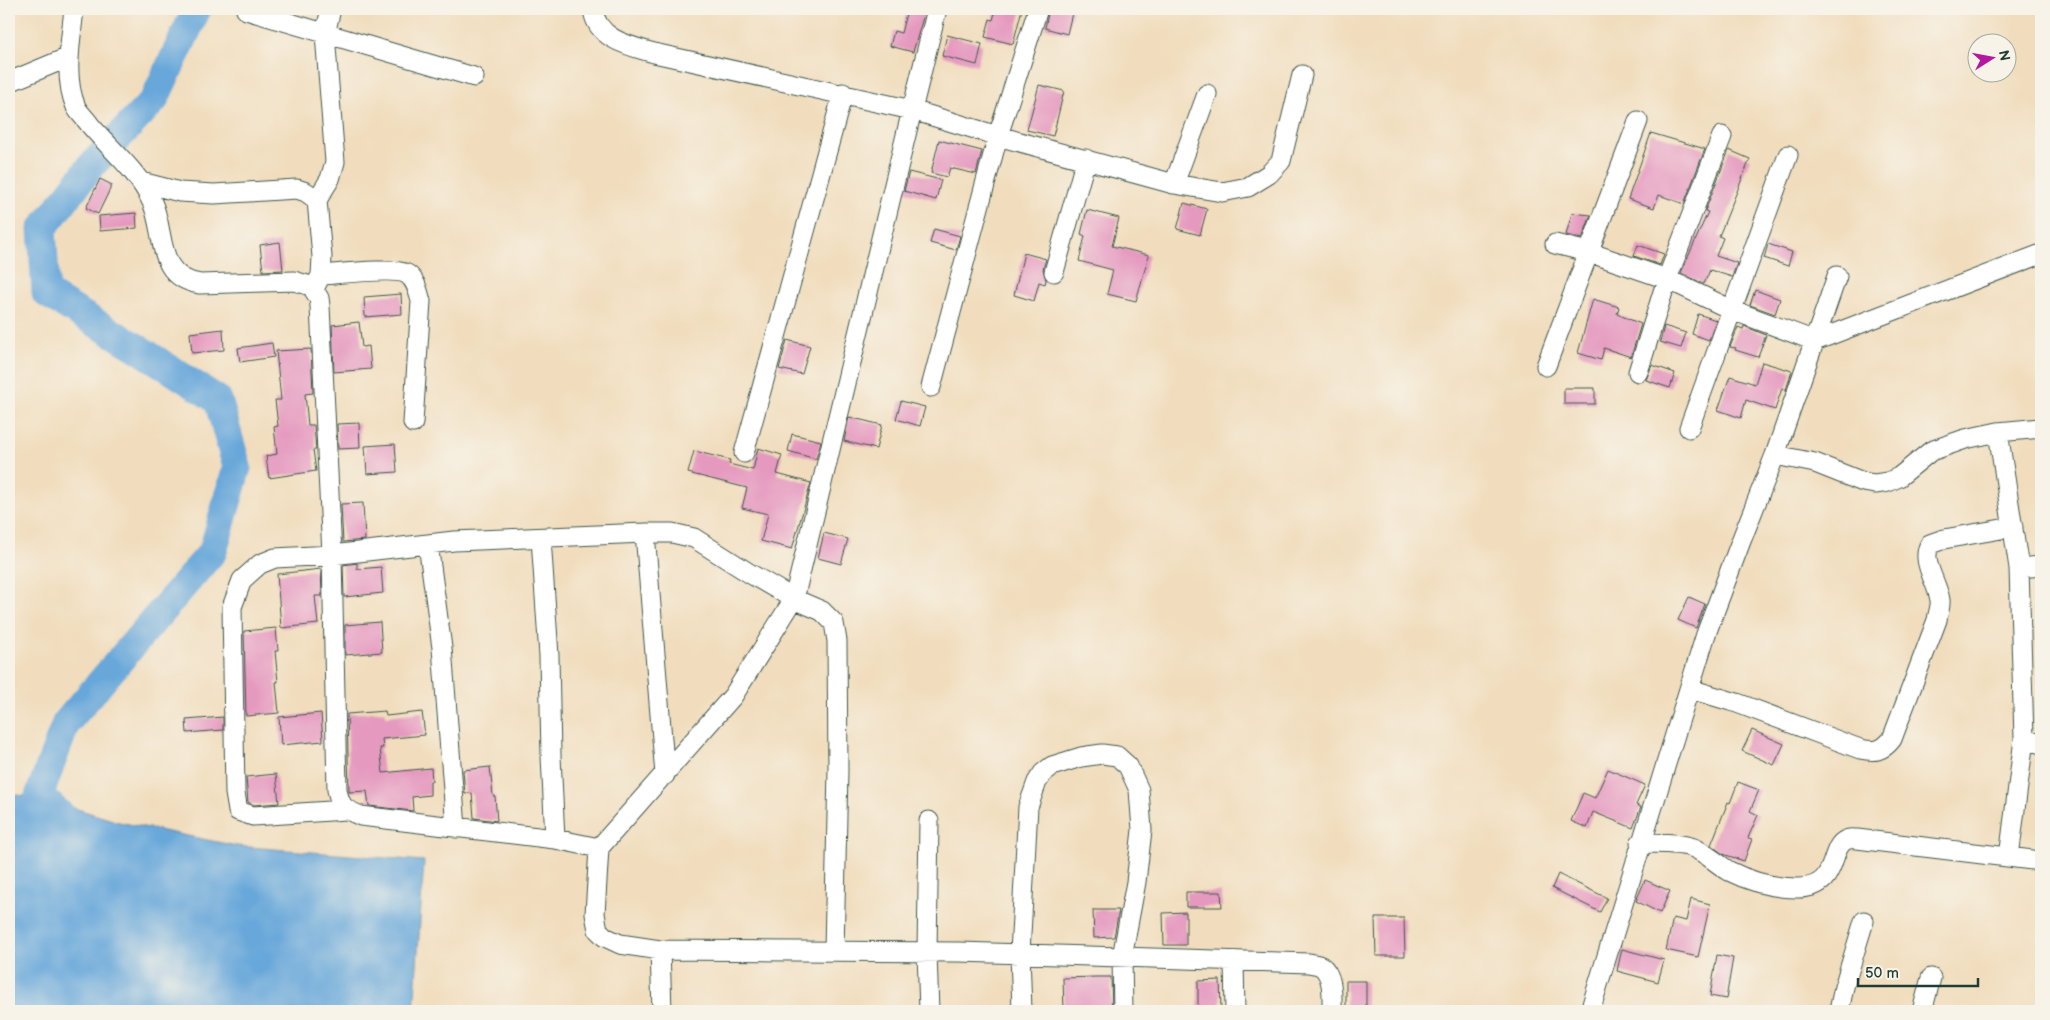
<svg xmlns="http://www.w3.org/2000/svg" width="2050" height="1020" viewBox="0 0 2050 1020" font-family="'Balsamiq Sans',sans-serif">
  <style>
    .water { fill: #67a7da; stroke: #437287 }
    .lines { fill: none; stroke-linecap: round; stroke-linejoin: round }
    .river { stroke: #67a7da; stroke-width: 29 }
    .building { fill: #e599bf }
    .minor-casing { stroke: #3e5549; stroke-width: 21 }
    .minor { stroke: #fff; stroke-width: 19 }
  </style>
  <rect width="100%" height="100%" fill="#f7f3e8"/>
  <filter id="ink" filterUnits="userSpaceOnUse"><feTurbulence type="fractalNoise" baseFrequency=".02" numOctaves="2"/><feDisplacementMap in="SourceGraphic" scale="10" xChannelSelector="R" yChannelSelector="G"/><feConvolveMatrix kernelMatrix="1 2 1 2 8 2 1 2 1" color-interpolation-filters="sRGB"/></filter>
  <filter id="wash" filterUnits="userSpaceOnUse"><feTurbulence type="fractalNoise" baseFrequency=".0096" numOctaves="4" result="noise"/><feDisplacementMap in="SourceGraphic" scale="20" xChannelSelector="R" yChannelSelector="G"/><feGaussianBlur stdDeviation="1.12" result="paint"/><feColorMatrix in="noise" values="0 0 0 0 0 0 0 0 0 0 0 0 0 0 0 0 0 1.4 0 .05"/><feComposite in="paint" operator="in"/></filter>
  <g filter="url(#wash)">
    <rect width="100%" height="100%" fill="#f1ddbd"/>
    <!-- water -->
    <path class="water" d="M 9,794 L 42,798 L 119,822 L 237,846 L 424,861 L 414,1011 L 9,1011 Z"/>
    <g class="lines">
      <!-- river -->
      <path class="river" d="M 72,825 L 39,796 L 66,723 L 213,551 L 237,467 L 218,400 L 136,347 L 46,293 L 42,229 L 92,165 L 154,100 L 197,9"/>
    </g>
    <g id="blocks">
      <!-- building -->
      <path class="building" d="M 996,9 L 1022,9 L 1013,44 L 985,37 L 990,19 L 993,20 Z
        M 1049,9 L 1073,9 L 1067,34 L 1045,28 Z
        M 907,10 L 924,14 L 913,52 L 890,46 L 894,31 L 901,33 Z
        M 947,35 L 982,44 L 977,65 L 942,56 Z
        M 1039,85 L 1064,91 L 1053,136 L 1027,130 Z
        M 1651,133 L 1705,149 L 1684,204 L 1659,195 L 1654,208 L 1628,199 Z
        M 939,140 L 982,151 L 976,174 L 950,168 L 947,177 L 931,173 Z
        M 1729,150 L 1750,159 L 1719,236 L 1723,238 L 1716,256 L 1737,263 L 1732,277 L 1710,270 L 1704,284 L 1681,273 L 1708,212 L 1705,211 Z
        M 909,172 L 941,180 L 936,200 L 904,191 Z
        M 100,179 L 112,185 L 98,214 L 86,208 Z
        M 1184,203 L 1207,209 L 1200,235 L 1177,229 Z
        M 1087,210 L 1119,218 L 1112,246 L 1149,255 L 1136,301 L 1107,294 L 1113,270 L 1079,261 L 1085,236 L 1081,234 Z
        M 136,213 L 137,228 L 100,231 L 99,216 Z
        M 1572,213 L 1591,215 L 1582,239 L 1566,235 Z
        M 934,229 L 960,236 L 956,250 L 930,243 Z
        M 280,242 L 283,270 L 263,271 L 260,245 Z
        M 1768,244 L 1792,252 L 1788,266 L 1764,258 Z
        M 1638,245 L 1664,254 L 1660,265 L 1634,256 Z
        M 1024,253 L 1046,259 L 1043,269 L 1046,280 L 1045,284 L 1039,282 L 1034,301 L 1014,295 Z
        M 1755,290 L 1780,299 L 1775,314 L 1750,305 Z
        M 401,294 L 402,314 L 365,317 L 364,297 Z
        M 1593,299 L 1619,307 L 1617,314 L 1641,324 L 1631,357 L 1604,348 L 1601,360 L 1578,353 Z
        M 1698,314 L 1716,320 L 1709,340 L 1692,334 Z
        M 359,322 L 362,347 L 369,346 L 371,369 L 334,372 L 332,325 Z
        M 1664,326 L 1686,333 L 1681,348 L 1660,342 Z
        M 1744,326 L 1766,335 L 1758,357 L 1735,350 L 1736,348 L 1730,347 L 1738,327 L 1743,329 Z
        M 223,329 L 224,350 L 192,353 L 190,333 Z
        M 787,340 L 810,346 L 802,374 L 779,369 Z
        M 272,343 L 274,357 L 240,362 L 238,348 Z
        M 311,349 L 313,393 L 305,394 L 308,425 L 314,425 L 316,450 L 313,450 L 316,471 L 269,478 L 266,456 L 277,454 L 274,427 L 278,426 L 275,400 L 281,400 L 276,351 Z
        M 1762,362 L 1792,371 L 1786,390 L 1782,388 L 1775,410 L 1746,400 L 1741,418 L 1718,410 L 1730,376 L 1755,384 Z
        M 1652,365 L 1675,373 L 1670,388 L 1646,380 Z
        M 1564,388 L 1595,388 L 1595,404 L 1564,404 Z
        M 901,401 L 925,407 L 920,426 L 896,419 Z
        M 849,417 L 882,425 L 876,449 L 844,441 Z
        M 359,423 L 360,448 L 338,449 L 337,424 Z
        M 792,434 L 821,441 L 816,459 L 788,451 Z
        M 395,444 L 397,472 L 367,474 L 365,446 Z
        M 758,448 L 782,455 L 777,474 L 811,483 L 792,549 L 761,541 L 768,514 L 742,508 L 747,488 L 688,473 L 694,451 L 730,460 L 729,464 L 753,470 Z
        M 363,503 L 365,540 L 343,542 L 341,504 Z
        M 824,533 L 848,539 L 841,564 L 818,558 Z
        M 357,563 L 357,569 L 381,567 L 383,593 L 344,597 L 343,565 Z
        M 321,569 L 322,596 L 315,596 L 318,624 L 281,628 L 277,574 Z
        M 1689,597 L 1705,604 L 1696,628 L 1678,620 Z
        M 380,622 L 382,652 L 345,655 L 345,625 Z
        M 276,628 L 278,651 L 275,651 L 278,682 L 276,682 L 279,713 L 246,716 L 244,631 Z
        M 385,711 L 386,716 L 422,712 L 425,735 L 382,739 L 383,748 L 380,748 L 383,773 L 431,768 L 432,781 L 430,781 L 430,795 L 412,797 L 413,811 L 369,806 L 367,791 L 349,792 L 347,714 Z
        M 321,713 L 323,741 L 281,745 L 279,717 Z
        M 223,717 L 223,730 L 187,733 L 186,720 Z
        M 1752,730 L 1784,744 L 1774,765 L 1742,751 Z
        M 490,767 L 493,796 L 495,796 L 497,821 L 474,818 L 472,793 L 465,794 L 463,770 Z
        M 1608,769 L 1645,785 L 1636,805 L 1641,807 L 1633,828 L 1593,812 L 1587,828 L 1571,821 L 1583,793 L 1595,798 Z
        M 276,774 L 279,803 L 254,805 L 248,802 L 246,777 Z
        M 1738,782 L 1759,790 L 1750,811 L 1758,815 L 1748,838 L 1752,839 L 1744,861 L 1723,854 L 1711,845 L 1728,802 L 1730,803 Z
        M 1558,874 L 1607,898 L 1600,912 L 1552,888 Z
        M 1645,880 L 1670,891 L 1660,913 L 1636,901 Z
        M 1186,892 L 1221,892 L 1222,907 L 1186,907 Z
        M 1691,899 L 1710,904 L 1698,957 L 1666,950 L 1673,918 L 1686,921 Z
        M 1093,910 L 1119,910 L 1114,937 L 1094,938 Z
        M 1186,912 L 1186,945 L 1164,945 L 1163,913 Z
        M 1375,918 L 1404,918 L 1405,956 L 1376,956 Z
        M 1622,949 L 1664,960 L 1658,982 L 1617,971 Z
        M 1717,955 L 1733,958 L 1726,999 L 1710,996 Z
        M 1095,977 L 1111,977 L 1112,1011 L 1064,1011 L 1063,978 Z
        M 1220,980 L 1221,1011 L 1198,1011 L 1198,981 Z
        M 1346,981 L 1366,981 L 1366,1011 L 1346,1011 Z"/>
    </g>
  </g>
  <g filter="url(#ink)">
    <use href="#blocks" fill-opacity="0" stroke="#3e5549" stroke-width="1"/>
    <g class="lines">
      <defs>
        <path id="minor" d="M 74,9 C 71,40 63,77 76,107 C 79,113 86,119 90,125 C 111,150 139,172 152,202 C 166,233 155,277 200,284 L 294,281 L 311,286 L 319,298 L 320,306 L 332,555 L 337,790 C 341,808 344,809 361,816 L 555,839 L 599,848 L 595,914 L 598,930 L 605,937 L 620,944 L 660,950 L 959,952 L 1309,963 C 1313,964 1318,964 1321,966 C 1334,975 1332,998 1332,1011
          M 593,9 C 596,39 629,46 654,53 L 912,110 L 794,599 L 733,696 L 599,848
          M 1038,9 L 998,136 L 1174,184 L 1207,94
          M 246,10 L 474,77
          M 9,82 L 69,57
          M 141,182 L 180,192 L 214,194 L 297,189 L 306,192 L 317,200 L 322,257 L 321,275 L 314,289
          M 1174,184 L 1222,192 L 1248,187 L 1269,174 L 1281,161 L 1302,75
          M 317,200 L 330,179 L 335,162 L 325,34 L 331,9
          M 1555,244 L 1588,252 L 1667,279 L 1732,310 L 1815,341 L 2041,254
          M 1054,272 L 1086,159
          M 321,275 C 337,274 395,267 407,274 C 416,280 418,291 421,301 L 413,423
          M 1546,366 L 1638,121
          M 1638,372 L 1667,279 L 1722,136
          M 931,387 L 998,136 L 912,110 L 937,9
          M 1689,428 L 1788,155
          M 1998,432 L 2019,568 L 2024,739 L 2041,744
          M 744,453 L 843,93
          M 1775,455 L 1837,276
          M 645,533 L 665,775
          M 541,538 L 549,656 L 551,756 L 555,839
          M 428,544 L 442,648 L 456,828
          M 2019,568 L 2041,566
          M 1690,689 L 1737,703 L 1860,749 C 1874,752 1882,752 1892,739 L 1937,620 C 1938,613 1941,606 1940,600 C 1937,581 1920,561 1930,544 L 1944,539 L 2013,527
          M 346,810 L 253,816 L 238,811 L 235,793 L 232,607 L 242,580 L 260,564 L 275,558 L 332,555 L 454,541 L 645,533 L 672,533 L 694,538 L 749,573 L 794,599 L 822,611 L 834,623 L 837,641 L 838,770 L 834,951
          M 929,821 L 927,952 L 929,1011
          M 1640,843 C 1657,844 1678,842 1694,848 C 1706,853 1717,864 1729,871 C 1749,881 1774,888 1796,888 C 1841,889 1827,848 1846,840 C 1849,838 1854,839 1857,839 L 2041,861
          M 2009,857 L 2024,739
          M 660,950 L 662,1011
          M 1234,961 L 1235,1011
          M 1022,1011 L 1020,953 L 1028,807 L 1037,782 L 1043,773 L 1052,766 L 1081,757 L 1102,754 L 1117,756 L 1128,766 L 1139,790 L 1142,830 L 1136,882 L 1122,957 L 1123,1011
          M 1590,1011 L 1706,634 L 1741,541 L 1775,455 L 1815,463 L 1863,482 L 1875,484 L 1888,482 L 1899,477 L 1931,451 L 1965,439 L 1998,432 L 2041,428
          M 1839,1011 L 1844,987 L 1864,921
          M 1922,1011 L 1931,978"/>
      </defs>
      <!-- minor casing -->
      <use href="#minor" class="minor-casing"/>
      <!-- minor -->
      <use href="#minor" class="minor"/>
    </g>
  </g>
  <!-- margin -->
  <rect width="2050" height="1020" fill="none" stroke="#f7f3e8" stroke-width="30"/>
  <!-- north arrow -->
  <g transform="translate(1992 58) rotate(79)"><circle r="24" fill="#f7f3e8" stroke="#a1aaa0"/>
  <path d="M0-4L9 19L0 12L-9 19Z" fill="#b5179e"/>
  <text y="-8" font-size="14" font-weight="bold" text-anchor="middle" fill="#1f3d34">N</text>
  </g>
  <!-- scale -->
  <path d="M1858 978v8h120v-8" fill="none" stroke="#1f3d34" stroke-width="2.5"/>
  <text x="1865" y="978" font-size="15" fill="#1f3d34" stroke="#f7f3e8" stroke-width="4" paint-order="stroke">50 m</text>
</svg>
